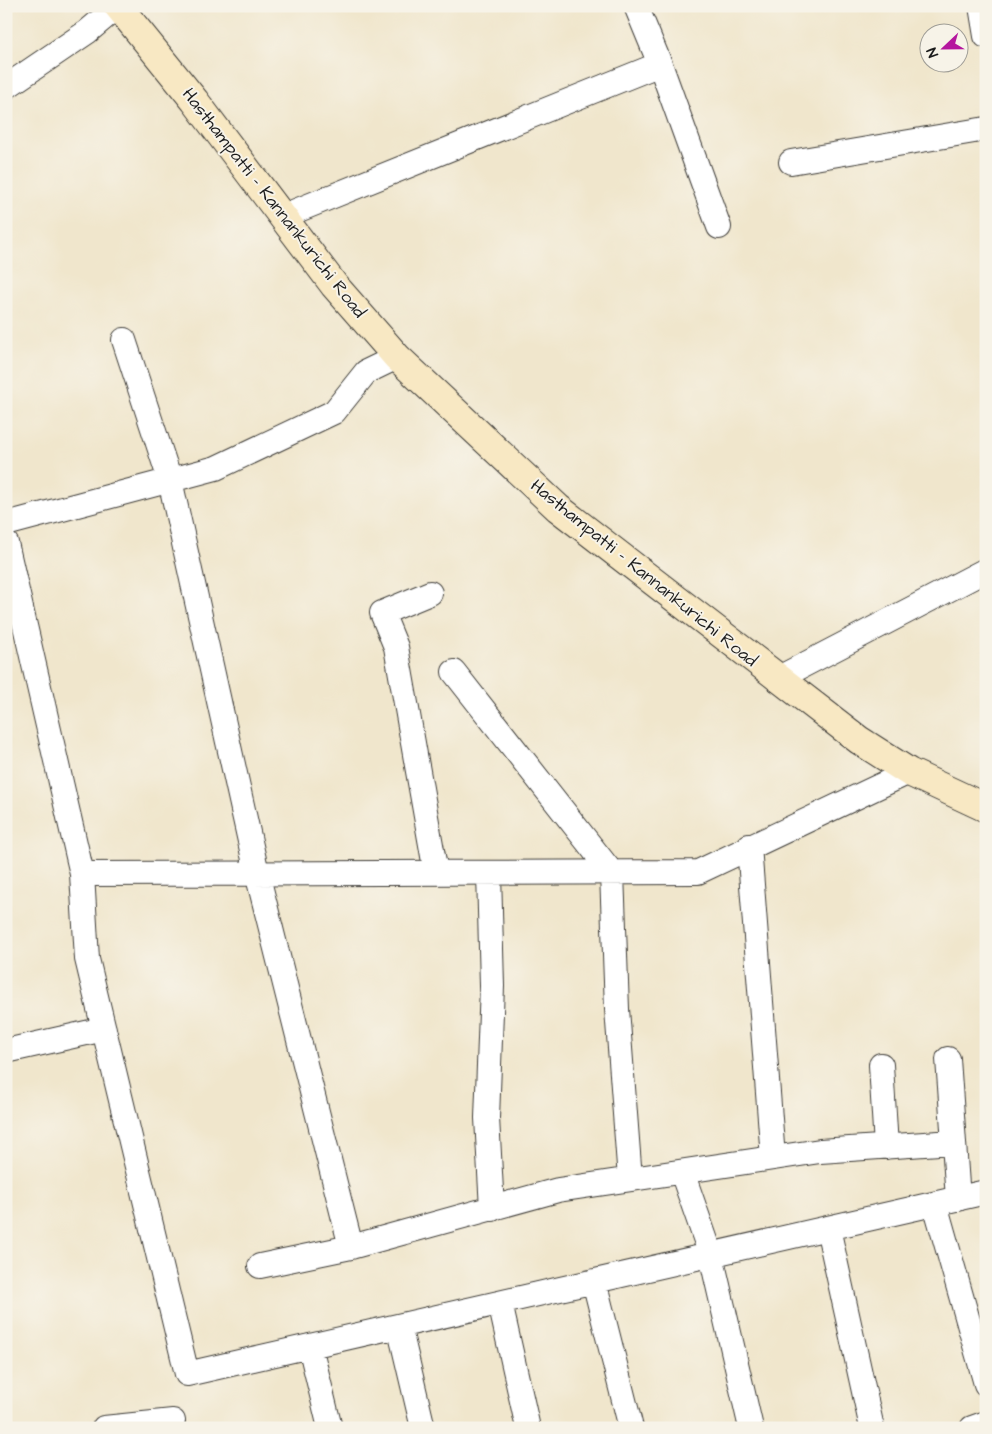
<svg xmlns="http://www.w3.org/2000/svg" width="992" height="1434" viewBox="0 0 992 1434" font-family="'Architects Daughter',sans-serif">
  <style>
    .lines { fill: none; stroke-linecap: round; stroke-linejoin: round }
    .minor-casing { stroke: #3c3a36; stroke-width: 26 }
    .secondary-casing { stroke: #3c3a36; stroke-width: 30 }
    .minor { stroke: #fff; stroke-width: 24 }
    .secondary { stroke: #f8e8c3; stroke-width: 28 }
    .labels { text-anchor: middle; dominant-baseline: central; stroke-width: 4; stroke-linejoin: round; paint-order: stroke }
    .street-label { font-size: 18px; fill: #1c1c1c; stroke: #f7f3e8 }
  </style>
  <rect width="100%" height="100%" fill="#f7f3e8"/>
  <filter id="ink" filterUnits="userSpaceOnUse"><feTurbulence type="fractalNoise" baseFrequency=".02" numOctaves="2"/><feDisplacementMap in="SourceGraphic" scale="10" xChannelSelector="R" yChannelSelector="G"/><feConvolveMatrix kernelMatrix="1 2 1 2 8 2 1 2 1" color-interpolation-filters="sRGB"/></filter>
  <filter id="wash" filterUnits="userSpaceOnUse"><feTurbulence type="fractalNoise" baseFrequency=".0096" numOctaves="4" result="noise"/><feDisplacementMap in="SourceGraphic" scale="20" xChannelSelector="R" yChannelSelector="G"/><feGaussianBlur stdDeviation="1.12" result="paint"/><feColorMatrix in="noise" values="0 0 0 0 0 0 0 0 0 0 0 0 0 0 0 0 0 1.4 0 .05"/><feComposite in="paint" operator="in"/></filter>
  <g filter="url(#wash)">
    <rect width="100%" height="100%" fill="#f0e6cc"/>
  </g>
  <g filter="url(#ink)">
    <g class="lines">
      <defs>
        <path id="minor" d="M 981,6 L 986,36
          M 660,64 L 719,227
          M 6,87 L 87,32 L 118,6
          M 791,162 L 986,129
          M 281,217 L 660,64 L 636,6
          M 124,340 L 170,480 L 257,873 L 351,1247
          M 6,524 L 216,468 L 334,412 L 366,372 L 397,357
          M 6,543 L 82,874
          M 430,593 L 382,613 L 396,647 L 436,873
          M 454,672 L 612,873 L 617,1009 L 630,1179
          M 777,679 L 986,570
          M 909,772 L 698,872 L 82,874 L 87,959 L 187,1374 L 986,1192
          M 749,846 L 773,1158
          M 489,873 L 492,986 L 487,1118 L 492,1209
          M 6,1051 L 104,1029
          M 948,1059 L 958,1199
          M 881,1065 L 886,1147
          M 682,1172 L 711,1255 L 751,1428
          M 935,1204 L 986,1384
          M 828,1228 L 872,1428
          M 260,1266 L 351,1247 L 558,1190 L 820,1151 L 954,1142
          M 594,1281 L 631,1428
          M 500,1303 L 528,1428
          M 399,1326 L 423,1428
          M 310,1346 L 330,1428
          M 104,1428 L 173,1421
          M 972,1428 L 986,1423"/>
        <path id="secondary" d="M 118,6 L 195,101 L 334,285 L 397,357 L 558,508 L 859,740 L 909,772 L 986,808"/>
      </defs>
      <!-- minor casing -->
      <use href="#minor" class="minor-casing"/>
      <!-- secondary casing -->
      <use href="#secondary" class="secondary-casing"/>
      <!-- minor -->
      <use href="#minor" class="minor"/>
      <!-- secondary -->
      <use href="#secondary" class="secondary"/>
    </g>
  </g>
  <g class="labels">
    <!-- street labels -->
    <g class="street-label">
      <text transform="translate(274 203) rotate(52)">Hasthampatti - Kannankurichi Road</text>
      <text transform="translate(644 573) rotate(39)">Hasthampatti - Kannankurichi Road</text>
    </g>
  </g>
  <!-- margin -->
  <rect width="992" height="1434" fill="none" stroke="#f7f3e8" stroke-width="25"/>
  <!-- north arrow -->
  <g transform="translate(944 48) rotate(248)"><circle r="24" fill="#f7f3e8" stroke="#9f9d96"/>
  <path d="M0-4L9 19L0 12L-9 19Z" fill="#b5179e"/>
  <text y="-8" font-size="14" font-weight="bold" text-anchor="middle" fill="#1c1c1c">N</text>
  </g>
</svg>
